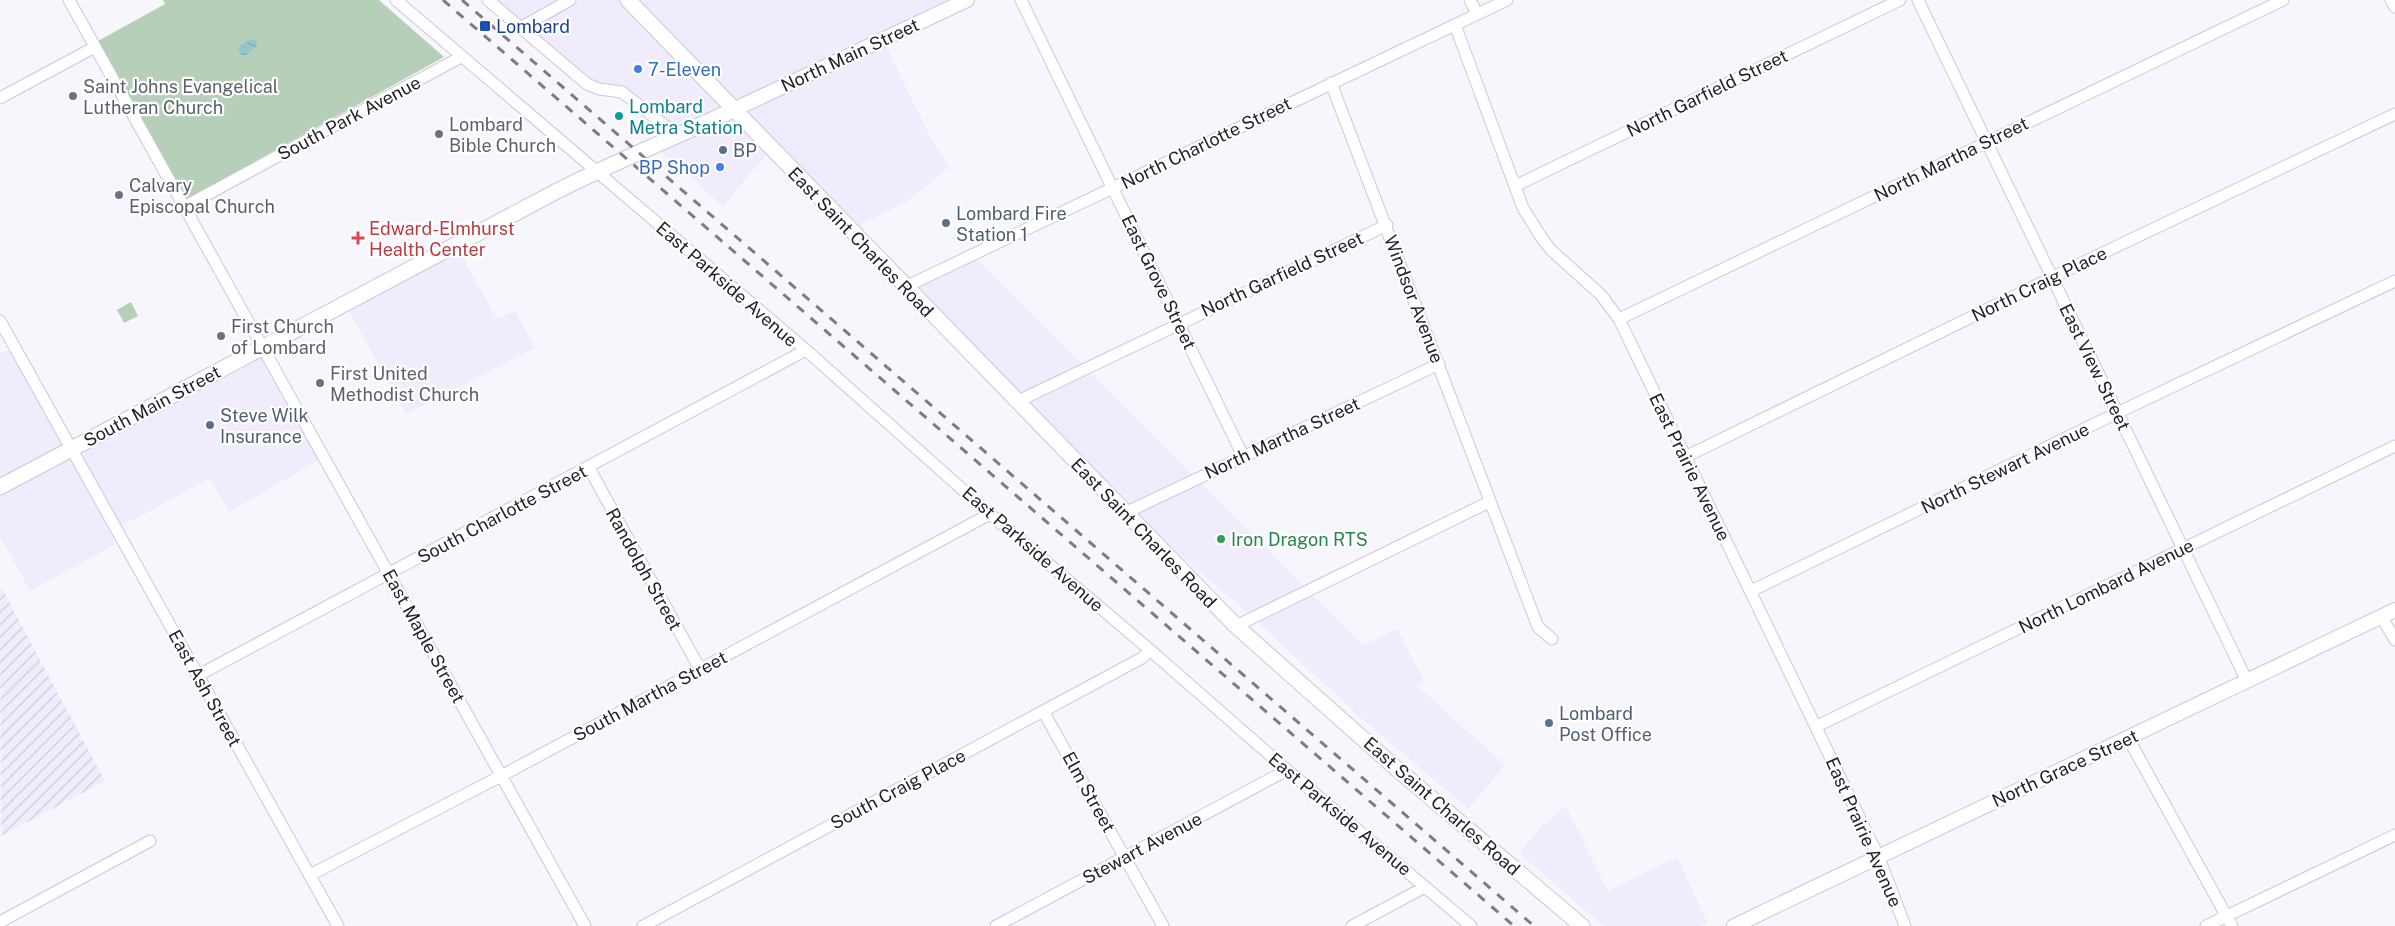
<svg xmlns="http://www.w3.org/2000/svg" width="2395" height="926" viewBox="0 0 2395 926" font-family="'Public Sans',sans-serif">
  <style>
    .built { fill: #f0ecfb }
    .industrial { fill: url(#industrial-furrows) }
    .green { fill: #b5cfb9 }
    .water { fill: url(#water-waves) }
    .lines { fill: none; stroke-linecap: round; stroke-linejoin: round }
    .minor-casing { stroke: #cdc5e1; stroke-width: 13 }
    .tertiary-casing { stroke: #cdc5e1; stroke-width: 16 }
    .secondary-casing { stroke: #cdc5e1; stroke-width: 17 }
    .minor { stroke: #fff; stroke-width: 11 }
    .tertiary { stroke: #fff; stroke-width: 14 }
    .secondary { stroke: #fff; stroke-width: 15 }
    .rail { stroke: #7d7b84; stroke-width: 3; stroke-dasharray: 9 9; stroke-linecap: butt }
    .transit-dot { fill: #1a4fb4; stroke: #fff; stroke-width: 2 }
    .shop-dot { fill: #3f7fe0; stroke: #fff; stroke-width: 2 }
    .worship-dot { fill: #6b7280; stroke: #fff; stroke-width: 2 }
    .culture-dot { fill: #0f9aa8; stroke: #fff; stroke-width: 2 }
    .service-dot { fill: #5c6f8a; stroke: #fff; stroke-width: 2 }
    .health-dot { fill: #e0444e; stroke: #fff; stroke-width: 2 }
    .leisure-dot { fill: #2e9e5b; stroke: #fff; stroke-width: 2 }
    .labels { text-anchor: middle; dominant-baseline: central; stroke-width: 4.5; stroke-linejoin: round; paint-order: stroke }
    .transit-label { font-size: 18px; fill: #164399; stroke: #fff; text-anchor: start }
    .street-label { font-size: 18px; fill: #211e29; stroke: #fff }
    .shop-label { font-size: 18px; fill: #366cbe; stroke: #fff; text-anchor: start }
    .worship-label { font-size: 18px; fill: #5b616d; stroke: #fff; text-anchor: start }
    .culture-label { font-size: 18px; fill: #0d838f; stroke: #fff; text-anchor: start }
    .service-label { font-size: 18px; fill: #4e5e75; stroke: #fff; text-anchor: start }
    .health-label { font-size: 18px; fill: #be3a42; stroke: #fff; text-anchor: start }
    .leisure-label { font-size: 18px; fill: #27864d; stroke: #fff; text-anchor: start }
  </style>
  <defs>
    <pattern id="industrial-furrows" width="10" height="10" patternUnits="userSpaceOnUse" patternTransform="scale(1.25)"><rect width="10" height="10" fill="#f0ecfb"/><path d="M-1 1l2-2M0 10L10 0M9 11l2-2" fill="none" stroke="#cecad7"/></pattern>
    <pattern id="water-waves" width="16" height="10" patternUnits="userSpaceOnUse" patternTransform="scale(1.25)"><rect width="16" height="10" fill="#92c8cd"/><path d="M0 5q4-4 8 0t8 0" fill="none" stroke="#7eabb0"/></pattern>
  </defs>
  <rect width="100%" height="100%" fill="#f7f6fc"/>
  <!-- built -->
  <path class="built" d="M 483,0 L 623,0 L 728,109 L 666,138 L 631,104 L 619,96 L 594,95 Z
    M 635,0 L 958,0 L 885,43 L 930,137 L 949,167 L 906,202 L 855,228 Z
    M 732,116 L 769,151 L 723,206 L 659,150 Z
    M 459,251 L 496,317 L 499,318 L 515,311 L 535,348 L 406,414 L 347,307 Z
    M 976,258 L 1363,645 L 1397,629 L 1425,682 L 1417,686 L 1505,765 L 1468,809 L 1358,715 L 1240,606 L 1126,509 L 914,289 Z
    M 11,349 L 65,447 L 0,483 L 0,354 Z
    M 260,353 L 321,459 L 229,512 L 210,478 L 120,527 L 79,453 Z
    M 71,457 L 116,544 L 30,591 L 0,537 L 0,496 Z
    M 1566,806 L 1608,891 L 1677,857 L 1708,923 L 1700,926 L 1604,926 L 1519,853 L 1542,826 Z"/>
  <!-- industrial -->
  <path class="industrial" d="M 2,589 L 105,781 L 1,836 L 0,590 Z"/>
  <!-- green -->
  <path class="green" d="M 163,0 L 379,0 L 444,57 L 187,199 L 98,41 L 165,4 Z
    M 131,302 L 138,316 L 124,323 L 117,310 Z"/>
  <!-- water -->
  <path class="water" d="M 251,39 L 256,40 L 257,46 L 246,55 L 240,55 L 238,47 Z"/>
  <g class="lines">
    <defs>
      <path id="minor" d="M 69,0 L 585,926
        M 396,0 L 806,350 L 990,514 L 1150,650 L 1287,770 L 1471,926
        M 488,0 L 587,84 L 599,89 L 622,92 L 678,136
        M 1021,0 L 1243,456
        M 1470,0 L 1477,14
        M 1918,0 L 2247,681
        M 2391,0 L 2395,7
        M 1455,25 L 1523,208 L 1541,237 L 1551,250 L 1601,295 L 1619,319 L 1879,858 L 1905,926
        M 520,28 L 570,0
        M 1331,83 L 1538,627 L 1552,639
        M 0,98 L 95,47
        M 1515,186 L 1900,0
        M 184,207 L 461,57
        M 905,287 L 1507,0
        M 1619,319 L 2283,0
        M 0,321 L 338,926
        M 1016,402 L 1387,225
        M 1685,457 L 2088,260 L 2395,114
        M 589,468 L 700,669
        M 1125,513 L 1439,364
        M 1751,591 L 2117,413 L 2395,281
        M 2381,616 L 2395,640
        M 1236,626 L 1489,502
        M 197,676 L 806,350
        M 1043,711 L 1163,926
        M 1817,726 L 2395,446
        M 2128,738 L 2232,926
        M 310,875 L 501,776 L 990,514
        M 0,922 L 150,841
        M 643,926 L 1142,658 L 1150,650
        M 996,926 L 1287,770
        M 1352,926 L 1425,887
        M 2206,926 L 2395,835"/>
      <path id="tertiary" d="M 733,110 L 967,0
        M 1734,926 L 2395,610"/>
      <path id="secondary" d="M 628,0 L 1236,626 L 1397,769 L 1582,926
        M 0,487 L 557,191 C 614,162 674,138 733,110"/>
    </defs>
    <!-- minor casing -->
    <use href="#minor" class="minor-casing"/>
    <!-- tertiary casing -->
    <use href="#tertiary" class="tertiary-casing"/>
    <!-- secondary casing -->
    <use href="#secondary" class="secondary-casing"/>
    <!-- minor -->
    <use href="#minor" class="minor"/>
    <!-- tertiary -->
    <use href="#tertiary" class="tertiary"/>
    <!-- secondary -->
    <use href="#secondary" class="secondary"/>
    <!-- rail -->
    <path class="rail" d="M 443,0 L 1514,926
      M 462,0 L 1534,926"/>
  </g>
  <!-- markers -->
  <rect class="transit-dot" x="479" y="20" width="12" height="12" rx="2.5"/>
  <g class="shop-dot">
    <circle cx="638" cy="69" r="5"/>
    <circle cx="720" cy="167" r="5"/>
  </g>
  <g class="worship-dot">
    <circle cx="73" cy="96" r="5"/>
    <circle cx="439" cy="134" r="5"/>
    <circle cx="119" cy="195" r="5"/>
    <circle cx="221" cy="336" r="5"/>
    <circle cx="320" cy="383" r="5"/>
  </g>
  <circle class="culture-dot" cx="619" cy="116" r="5"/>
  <g class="service-dot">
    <circle cx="723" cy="150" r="5"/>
    <circle cx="946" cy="223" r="5"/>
    <circle cx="210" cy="425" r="5"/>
    <circle cx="1549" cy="723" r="5"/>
  </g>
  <path class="health-dot" d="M355.5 230.5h5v5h5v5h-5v5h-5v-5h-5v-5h5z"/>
  <circle class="leisure-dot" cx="1221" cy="539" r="5"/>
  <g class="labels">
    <!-- transit labels -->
    <g class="transit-label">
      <text x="496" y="26">Lombard</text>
    </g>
    <!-- street labels -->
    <g class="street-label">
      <text transform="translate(850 55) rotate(-25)">North Main Street</text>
      <text transform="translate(1707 93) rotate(-26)">North Garfield Street</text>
      <text transform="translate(349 118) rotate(-28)">South Park Avenue</text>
      <text transform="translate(1206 143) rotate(-26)">North Charlotte Street</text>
      <text transform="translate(1951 159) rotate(-26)">North Martha Street</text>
      <text transform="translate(861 242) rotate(46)">East Saint Charles Road</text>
      <text transform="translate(1282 274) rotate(-25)">North Garfield Street</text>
      <text transform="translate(1159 282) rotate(64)">East Grove Street</text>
      <text transform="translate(727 284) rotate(41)">East Parkside Avenue</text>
      <text transform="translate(2039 284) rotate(-26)">North Craig Place</text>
      <text transform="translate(1414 299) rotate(69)">Windsor Avenue</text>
      <text transform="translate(2095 367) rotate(64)">East View Street</text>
      <text transform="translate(152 406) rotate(-28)">South Main Street</text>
      <text transform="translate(1282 438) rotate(-25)">North Martha Street</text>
      <text transform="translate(1690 467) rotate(64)">East Prairie Avenue</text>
      <text transform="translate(2005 468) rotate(-26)">North Stewart Avenue</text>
      <text transform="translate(502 514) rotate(-28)">South Charlotte Street</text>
      <text transform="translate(1144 533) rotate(46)">East Saint Charles Road</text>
      <text transform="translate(1033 549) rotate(41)">East Parkside Avenue</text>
      <text transform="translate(644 569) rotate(61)">Randolph Street</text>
      <text transform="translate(2106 586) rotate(-26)">North Lombard Avenue</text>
      <text transform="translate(424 636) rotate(61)">East Maple Street</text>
      <text transform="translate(205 688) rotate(61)">East Ash Street</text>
      <text transform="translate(650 696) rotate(-28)">South Martha Street</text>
      <text transform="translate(2065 768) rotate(-25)">North Grace Street</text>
      <text transform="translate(898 789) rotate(-28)">South Craig Place</text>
      <text transform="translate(1089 792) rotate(61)">Elm Street</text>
      <text transform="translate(1442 806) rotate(41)">East Saint Charles Road</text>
      <text transform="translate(1340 814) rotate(40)">East Parkside Avenue</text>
      <text transform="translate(1864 832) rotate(66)">East Prairie Avenue</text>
      <text transform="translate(1142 848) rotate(-28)">Stewart Avenue</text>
    </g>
    <!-- shop labels -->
    <g class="shop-label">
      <text x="648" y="69">7-Eleven</text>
      <text x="710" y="167" text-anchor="end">BP Shop</text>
    </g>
    <!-- worship labels -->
    <g class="worship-label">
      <text x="83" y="86">Saint Johns Evangelical<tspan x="83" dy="21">Lutheran Church</tspan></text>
      <text x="449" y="124">Lombard<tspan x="449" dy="21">Bible Church</tspan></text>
      <text x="129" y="185">Calvary<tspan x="129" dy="21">Episcopal Church</tspan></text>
      <text x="231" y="326">First Church<tspan x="231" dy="21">of Lombard</tspan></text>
      <text x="330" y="373">First United<tspan x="330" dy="21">Methodist Church</tspan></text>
    </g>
    <!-- culture labels -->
    <g class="culture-label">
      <text x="629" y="106">Lombard<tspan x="629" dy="21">Metra Station</tspan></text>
    </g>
    <!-- service labels -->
    <g class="service-label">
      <text x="733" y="150">BP</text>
      <text x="956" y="213">Lombard Fire<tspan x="956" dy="21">Station 1</tspan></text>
      <text x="220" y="415">Steve Wilk<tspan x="220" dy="21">Insurance</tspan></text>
      <text x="1559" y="713">Lombard<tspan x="1559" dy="21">Post Office</tspan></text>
    </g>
    <!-- health labels -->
    <g class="health-label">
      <text x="369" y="228">Edward-Elmhurst<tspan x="369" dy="21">Health Center</tspan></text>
    </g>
    <!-- leisure labels -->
    <g class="leisure-label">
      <text x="1231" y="539">Iron Dragon RTS</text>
    </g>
  </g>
</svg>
